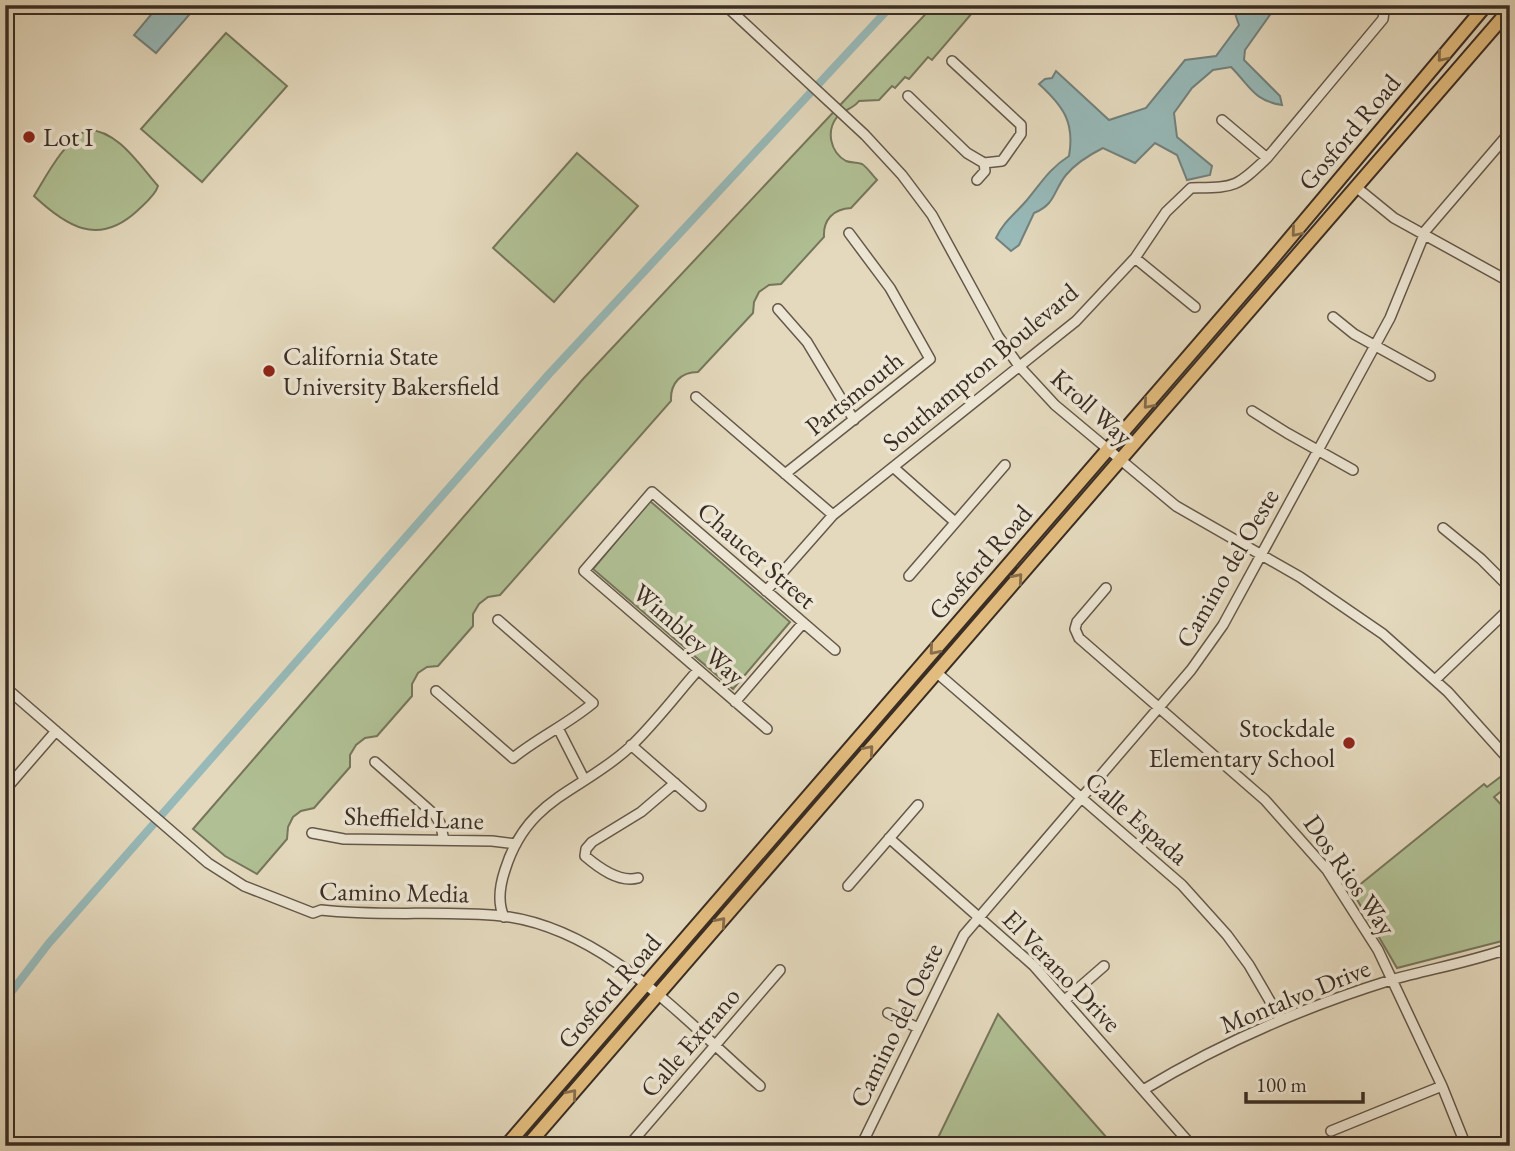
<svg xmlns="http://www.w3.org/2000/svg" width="1515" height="1151" viewBox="0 0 1515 1151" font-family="'EB Garamond',serif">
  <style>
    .green { fill: #b0c094; stroke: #75765c; stroke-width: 2 }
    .water { fill: #97b9b8; stroke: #72817d; stroke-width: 2 }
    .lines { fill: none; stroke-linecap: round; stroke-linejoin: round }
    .canal { stroke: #97b9b8; stroke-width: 8 }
    .minor-casing { stroke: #64584a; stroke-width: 12 }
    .major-casing { stroke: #3a2d24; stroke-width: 16 }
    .minor { stroke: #ede6d4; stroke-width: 9 }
    .major { stroke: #e2bc7e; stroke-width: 12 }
    .oneway { stroke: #866d4c }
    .poi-dot { fill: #8f2418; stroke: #ede6d4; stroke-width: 2.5 }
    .labels { text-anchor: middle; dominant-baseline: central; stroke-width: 7; stroke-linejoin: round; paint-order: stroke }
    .street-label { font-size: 26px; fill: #3a2d24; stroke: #ede6d4 }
    .poi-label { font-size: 26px; fill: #3a2d24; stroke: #ede6d4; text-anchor: start }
  </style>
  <rect width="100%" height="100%" fill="#e4d9bd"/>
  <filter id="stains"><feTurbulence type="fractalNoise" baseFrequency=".00286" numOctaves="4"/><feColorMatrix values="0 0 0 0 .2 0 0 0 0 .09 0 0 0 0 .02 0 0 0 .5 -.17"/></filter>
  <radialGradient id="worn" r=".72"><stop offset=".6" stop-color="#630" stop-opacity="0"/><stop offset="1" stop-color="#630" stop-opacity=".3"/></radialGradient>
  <!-- green -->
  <path class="green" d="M 934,5 L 979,5 L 932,60 L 928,57 L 909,79 L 905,77 L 895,88 L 892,86 L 879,100 L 859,101 C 853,109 843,110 837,117 C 826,131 830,152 846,161 C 851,163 857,162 862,164 C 867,167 873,176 877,180 L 851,208 C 833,209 823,220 824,237 L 781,284 L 769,285 L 759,292 L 754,302 L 753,313 L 698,372 C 681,372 670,383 671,401 L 500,595 L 488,597 L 479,604 L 473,614 L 473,626 L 438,666 L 427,667 L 418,673 L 412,684 L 412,696 L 377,736 L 365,738 L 356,745 L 350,755 L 350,767 L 314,808 L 301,811 L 293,817 L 288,827 L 287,839 L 257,874 L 225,856 L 193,829 L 583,379 Z
    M 226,33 L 287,86 L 202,182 L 141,129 Z
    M 87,130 C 117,129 140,166 158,186 C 155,196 144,204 137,211 C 98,247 66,226 34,196 C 48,173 63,143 87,130 Z
    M 577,153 L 638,206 L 554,302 L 493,248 Z
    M 650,501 L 790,622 L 733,689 L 593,569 Z
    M 1507,772 L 1510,776 L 1510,784 L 1494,797 L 1504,808 L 1510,804 L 1510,939 L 1397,968 L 1352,891 L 1484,784 L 1487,787 Z
    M 998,1014 L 1114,1146 L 1115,1146 L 934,1146 Z"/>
  <!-- water -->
  <path class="water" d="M 159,5 L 196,7 L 156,53 L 134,35 Z
    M 1232,5 L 1277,5 L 1245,50 L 1244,60 L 1280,96 L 1282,105 C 1254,101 1250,86 1231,67 L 1213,70 L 1192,88 L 1174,113 L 1177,137 L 1212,166 L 1210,175 L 1187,180 L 1177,155 L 1155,143 L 1135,163 L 1103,148 C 1089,155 1076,163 1066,175 C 1053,191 1056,204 1034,213 L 1019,245 L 1011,251 L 996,238 C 1003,222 1016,213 1027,200 C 1041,183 1050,168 1069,156 C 1075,122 1063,106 1039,84 L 1045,79 L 1052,78 L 1056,71 L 1109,120 L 1146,108 L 1185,60 L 1216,56 L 1239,25 Z"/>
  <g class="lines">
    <!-- canal -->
    <path class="canal" d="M 5,1000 L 49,943 L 549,374 L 892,5"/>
    <defs>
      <path id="minor" d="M 725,5 L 865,135 L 902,175 L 932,215 L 998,336 L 1019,366 L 1055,405 L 1176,506 L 1300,577 L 1383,634 L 1448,692 L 1510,761
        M 908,96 L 967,153 L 984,163 L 1002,161 L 1021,134 L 1021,125 L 952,61
        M 1222,120 L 1267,158
        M 977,180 L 985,171 L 984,163
        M 1356,187 L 1394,218 L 1510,282
        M 1135,258 L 1195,307
        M 778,309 L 807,342 L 854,420
        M 1333,317 L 1354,334 L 1430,376
        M 696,397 L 833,515
        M 1252,411 L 1287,433 L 1353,470
        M 893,467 L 955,522
        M 785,474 L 930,359 L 890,288 L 849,233
        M 1443,528 L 1481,559 L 1510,588
        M 909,576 L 1005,465
        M 1106,588 L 1077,622 L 1075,629 L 1079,638 L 1265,800 L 1327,870 L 1378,950 L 1442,1086 L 1466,1146
        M 766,591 L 833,515 L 1076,321 L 1135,258 L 1166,212 L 1191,188 C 1234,187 1235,189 1267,158 L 1383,19 L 1385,5
        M 936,672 L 1182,885 L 1227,935 L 1249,965 L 1281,1020
        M 1435,680 L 1510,608
        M 5,687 L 208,863 L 244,886 L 313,913 L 321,910 C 381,917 442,910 502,916 C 605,928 685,1021 760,1086
        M 436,691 L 513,758 C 539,737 568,724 593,703 L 498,620
        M 735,702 L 803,623
        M 558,728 L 584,779
        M 767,729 L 584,571 L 652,492 L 835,650
        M 631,745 L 701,806
        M 375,762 L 435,815 L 440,823 L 444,840
        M 5,790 L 56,731
        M 312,833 L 344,839 L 492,841 L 516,844
        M 889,838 L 1034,966 L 1192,1146
        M 638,878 C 619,883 599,868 585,856 L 586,849 L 592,842 L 641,812 L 675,783
        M 848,886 L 918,805
        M 504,917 C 497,902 500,885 505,870 C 528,796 582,792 631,746 C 655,723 676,695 698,670
        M 1503,951 L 1510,966
        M 1065,1000 L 1104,966
        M 888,1013 L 918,1028
        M 1143,1090 C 1221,1043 1304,1007 1391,980 C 1430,969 1471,962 1510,948
        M 1331,1131 L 1442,1086
        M 637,1146 L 632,1142 L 780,970
        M 861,1146 L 964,935 L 1191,670 L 1223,625 L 1390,318 L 1426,230 L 1510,132"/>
      <path id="major" d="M 506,1146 L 1269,263 L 1486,5
        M 527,1146 L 1510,9"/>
    </defs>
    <!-- minor casing -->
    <use href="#minor" class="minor-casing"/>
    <!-- major casing -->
    <use href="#major" class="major-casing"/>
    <!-- minor -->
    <use href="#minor" class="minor"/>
    <!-- major -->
    <use href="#major" class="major"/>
  </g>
  <!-- one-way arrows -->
  <defs><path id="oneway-chevron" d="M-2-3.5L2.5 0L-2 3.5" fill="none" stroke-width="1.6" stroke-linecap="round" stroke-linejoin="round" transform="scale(1.75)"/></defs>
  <g class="oneway">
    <use href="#oneway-chevron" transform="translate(1442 57) rotate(130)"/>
    <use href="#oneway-chevron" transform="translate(1296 232) rotate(130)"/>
    <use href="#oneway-chevron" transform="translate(1148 404) rotate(131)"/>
    <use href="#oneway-chevron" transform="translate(1018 578) rotate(-49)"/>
    <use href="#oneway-chevron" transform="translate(934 650) rotate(131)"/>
    <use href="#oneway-chevron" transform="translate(869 750) rotate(-49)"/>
    <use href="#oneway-chevron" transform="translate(721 922) rotate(-49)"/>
    <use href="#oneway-chevron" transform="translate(572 1094) rotate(-50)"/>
  </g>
  <!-- markers -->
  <g class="poi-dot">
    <circle cx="29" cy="137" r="7"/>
    <circle cx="269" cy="371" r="7"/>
    <circle cx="1349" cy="743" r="7"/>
  </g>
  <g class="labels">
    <!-- street labels -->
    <g class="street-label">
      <text transform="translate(1349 132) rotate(-50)">Gosford Road</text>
      <text transform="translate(980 367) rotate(-40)">Southampton Boulevard</text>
      <text transform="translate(854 393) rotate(-39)">Partsmouth</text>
      <text transform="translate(1092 407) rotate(42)">Kroll Way</text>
      <text transform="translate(757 555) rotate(41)">Chaucer Street</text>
      <text transform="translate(980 562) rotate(-49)">Gosford Road</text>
      <text transform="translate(1227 568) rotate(-60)">Camino del Oeste</text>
      <text transform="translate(689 634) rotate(41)">Wimbley Way</text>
      <text transform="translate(414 818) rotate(2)">Sheffield Lane</text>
      <text transform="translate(1137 818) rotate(41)">Calle Espada</text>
      <text transform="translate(1350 875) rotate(55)">Dos Rios Way</text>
      <text transform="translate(394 892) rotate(1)">Camino Media</text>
      <text transform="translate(1062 971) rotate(46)">El Verano Drive</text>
      <text transform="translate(609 991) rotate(-49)">Gosford Road</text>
      <text transform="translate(1295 996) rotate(-22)">Montalvo Drive</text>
      <text transform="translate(896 1025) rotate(-64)">Camino del Oeste</text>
      <text transform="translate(690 1042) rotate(-49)">Calle Extrano</text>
    </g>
    <!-- poi labels -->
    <g class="poi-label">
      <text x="43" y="137">Lot I</text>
      <text x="283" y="356">California State<tspan x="283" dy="30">University Bakersfield</tspan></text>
      <text x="1335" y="728" text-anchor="end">Stockdale<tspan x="1335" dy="30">Elementary School</tspan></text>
    </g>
  </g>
  <!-- margin -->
  <rect width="1515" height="1151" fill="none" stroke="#e4d9bd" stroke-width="28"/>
  <rect x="7" y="7" width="1501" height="1137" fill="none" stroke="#3a2d24" stroke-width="3.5"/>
  <rect x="14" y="14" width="1487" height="1123" fill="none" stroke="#3a2d24" stroke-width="2"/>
  <!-- scale -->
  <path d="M1246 1092v10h117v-10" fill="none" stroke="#3a2d24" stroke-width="3.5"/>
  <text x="1256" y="1092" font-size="21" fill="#3a2d24" stroke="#ede6d4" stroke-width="5" paint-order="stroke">100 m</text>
  <rect width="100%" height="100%" filter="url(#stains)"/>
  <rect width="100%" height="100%" fill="url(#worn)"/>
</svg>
